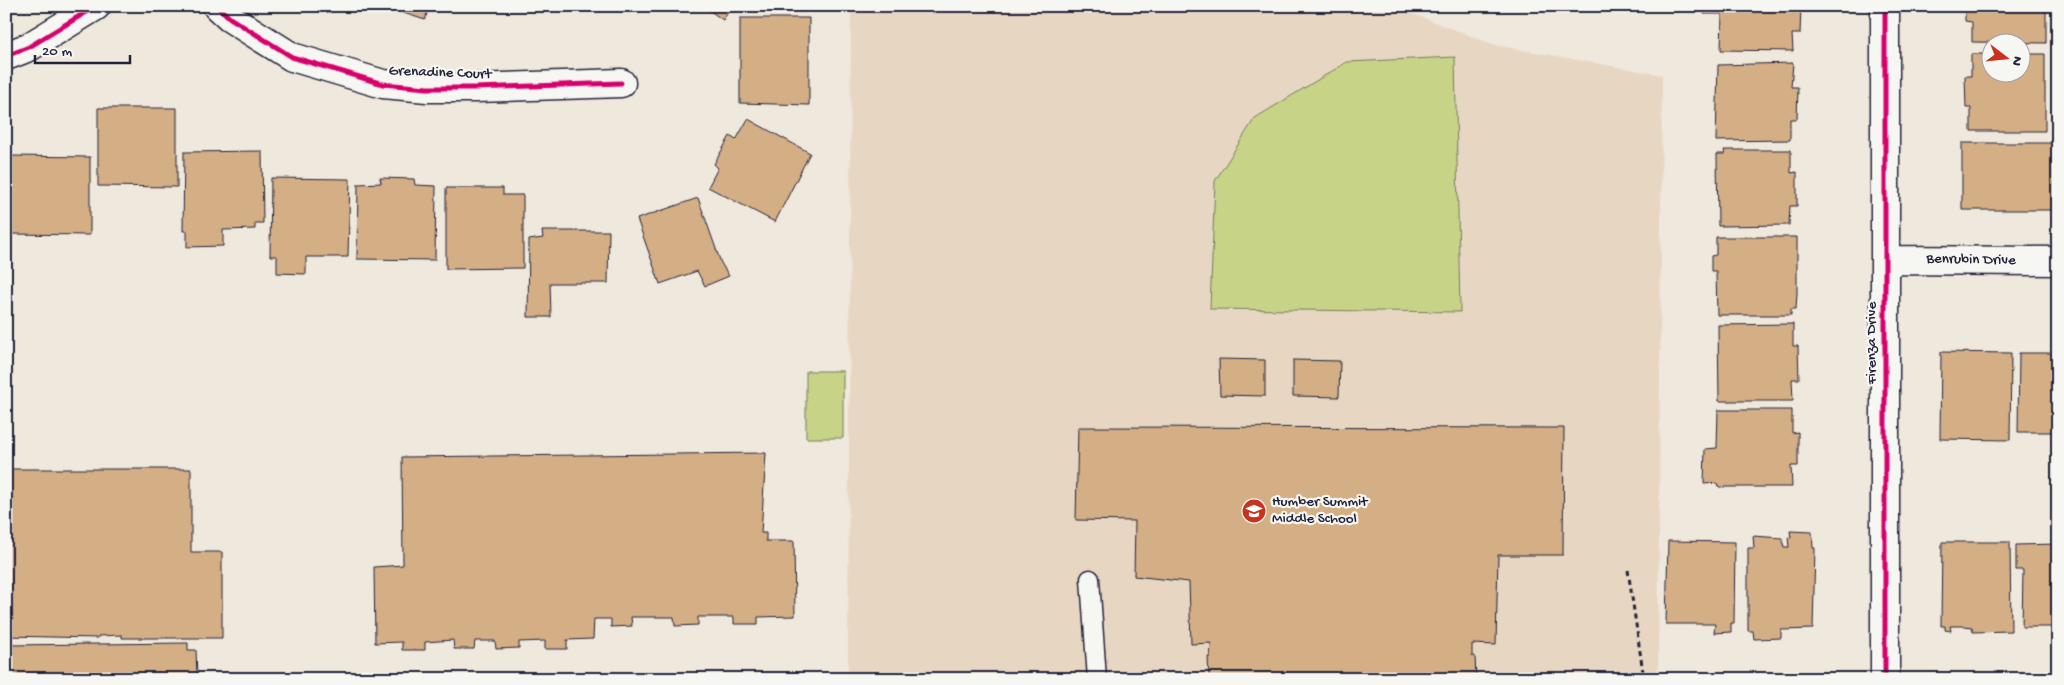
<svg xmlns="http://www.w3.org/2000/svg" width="2064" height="685" viewBox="0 0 2064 685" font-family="'Gochi Hand',sans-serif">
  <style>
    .built { fill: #e7d7c2 }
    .green { fill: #c7d487; stroke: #747b61 }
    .building { fill: #d4ae85; stroke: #22223b }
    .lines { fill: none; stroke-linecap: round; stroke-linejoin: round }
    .service-casing { stroke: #22223b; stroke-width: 21 }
    .minor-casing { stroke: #22223b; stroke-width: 31 }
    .path { stroke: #22223b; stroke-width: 3; stroke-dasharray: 5 4; stroke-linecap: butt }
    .service { stroke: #f6f6f2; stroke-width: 18 }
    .minor { stroke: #f6f6f2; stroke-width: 28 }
    .cycleway-casing { stroke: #f6f6f2; stroke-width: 8 }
    .cycleway { stroke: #d6006c; stroke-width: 5 }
    .labels { text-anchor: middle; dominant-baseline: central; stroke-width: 4.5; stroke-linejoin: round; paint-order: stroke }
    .street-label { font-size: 15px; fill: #22223b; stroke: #f6f6f2 }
    .poi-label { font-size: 15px; fill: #22223b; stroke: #f6f6f2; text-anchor: start }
  </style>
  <rect width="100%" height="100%" fill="#efe8dc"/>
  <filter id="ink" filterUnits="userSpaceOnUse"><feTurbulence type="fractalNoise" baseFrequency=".02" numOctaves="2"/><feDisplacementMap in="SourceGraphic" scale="10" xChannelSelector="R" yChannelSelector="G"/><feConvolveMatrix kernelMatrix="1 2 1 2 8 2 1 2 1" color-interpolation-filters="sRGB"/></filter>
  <g filter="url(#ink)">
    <!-- built -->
    <path class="built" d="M 851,6 L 1392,6 L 1495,45 L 1662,75 L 1658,679 L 848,679 Z"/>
    <!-- green -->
    <path class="green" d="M 1455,57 L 1460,312 L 1210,309 L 1215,181 L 1255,118 L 1347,62 Z
      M 806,371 L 843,371 L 843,438 L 806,438 Z"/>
    <!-- building -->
    <path class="building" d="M 382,6 L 429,6 L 425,20 Z
      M 703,6 L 732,6 L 723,20 Z
      M 1704,6 L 1801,6 L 1800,34 L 1792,34 L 1793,51 L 1721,50 L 1722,14 L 1704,14 Z
      M 1965,6 L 2046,6 L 2046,43 L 1972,42 L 1972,22 L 1965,21 Z
      M 740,18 L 809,18 L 809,105 L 740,103 Z
      M 1971,54 L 1992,54 L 1992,72 L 2022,72 L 2022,54 L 2045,54 L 2045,131 L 1971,131 L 1971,108 L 1966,108 L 1965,76 L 1971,76 Z
      M 1793,63 L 1791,87 L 1798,87 L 1797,119 L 1790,119 L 1790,140 L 1716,141 L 1718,65 Z
      M 98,108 L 177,108 L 177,187 L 98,186 Z
      M 748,119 L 810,153 L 775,222 L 708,187 L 718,168 L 714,164 L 730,136 L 736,140 Z
      M 1962,143 L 2054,143 L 2054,210 L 1962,210 Z
      M 1724,150 L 1791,150 L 1791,173 L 1797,172 L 1797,206 L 1790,206 L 1789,225 L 1718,226 L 1717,154 L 1725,154 Z
      M 262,151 L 263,223 L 255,223 L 255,229 L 223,230 L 223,246 L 187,247 L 187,231 L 183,231 L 184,152 Z
      M 10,156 L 90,157 L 90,235 L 10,234 Z
      M 271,178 L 350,179 L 348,257 L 306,257 L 306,274 L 277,273 L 277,256 L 270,256 Z
      M 380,178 L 414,179 L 415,185 L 436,186 L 435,260 L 357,259 L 358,184 L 381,183 Z
      M 446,188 L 503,188 L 503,195 L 523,195 L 523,268 L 446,269 Z
      M 698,198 L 721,263 L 729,276 L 705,286 L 697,271 L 660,284 L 637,219 Z
      M 542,231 L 609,231 L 608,283 L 550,283 L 551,317 L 528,317 L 529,240 L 543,238 Z
      M 1716,237 L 1797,237 L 1797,293 L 1796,309 L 1791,309 L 1791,315 L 1717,315 L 1716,271 L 1711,271 L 1711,256 L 1716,255 Z
      M 1793,324 L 1793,346 L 1798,346 L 1799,379 L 1792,379 L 1793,401 L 1719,401 L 1718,325 Z
      M 1941,352 L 2011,353 L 2010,440 L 1940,439 Z
      M 2019,353 L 2058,353 L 2058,432 L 2018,432 Z
      M 1219,359 L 1265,360 L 1265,396 L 1220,395 Z
      M 1293,360 L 1340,361 L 1339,397 L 1293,396 Z
      M 1718,410 L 1792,410 L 1792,433 L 1798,432 L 1798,466 L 1791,466 L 1792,487 L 1718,487 L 1717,483 L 1704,484 L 1705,449 L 1717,448 Z
      M 1078,427 L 1564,428 L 1563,555 L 1498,555 L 1496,645 L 1472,644 L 1472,656 L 1475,656 L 1476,679 L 1209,679 L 1208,657 L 1210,657 L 1211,643 L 1191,644 L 1189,582 L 1134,576 L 1135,521 L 1076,520 Z
      M 766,453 L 761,533 L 766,533 L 766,541 L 794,541 L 795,616 L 758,617 L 758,624 L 734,624 L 734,617 L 698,617 L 698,625 L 675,626 L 674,617 L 631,617 L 632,626 L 611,627 L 611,619 L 594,619 L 593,639 L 567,640 L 567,649 L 545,649 L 545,641 L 519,642 L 519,648 L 496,649 L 495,641 L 475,641 L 474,649 L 454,649 L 453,640 L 425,642 L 425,650 L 402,650 L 402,642 L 375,643 L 374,567 L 403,565 L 402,457 Z
      M 6,469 L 191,469 L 191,552 L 222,552 L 222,638 L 122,638 L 122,635 L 98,636 L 98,638 L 6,636 Z
      M 1790,531 L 1812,532 L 1813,548 L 1815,548 L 1813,629 L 1781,630 L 1781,638 L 1754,639 L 1753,631 L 1748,631 L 1748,548 L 1754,548 L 1753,536 L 1782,538 L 1784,547 L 1789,547 L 1788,537 L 1791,538 Z
      M 1668,541 L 1735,542 L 1734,623 L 1731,623 L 1731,632 L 1714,633 L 1715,624 L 1666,624 Z
      M 1942,542 L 2010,542 L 2011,631 L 1973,632 L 1972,627 L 1965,626 L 1950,626 L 1951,631 L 1945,630 L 1945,626 L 1941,626 Z
      M 2058,544 L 2058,627 L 2022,627 L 2023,570 L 2016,570 L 2016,545 Z
      M 188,643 L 188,650 L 196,650 L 197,676 L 188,677 L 188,679 L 6,679 L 6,645 Z"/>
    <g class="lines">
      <defs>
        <path id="service" d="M 1090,579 L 1097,679"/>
        <path id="minor" d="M 217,6 L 230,18 L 292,57 L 383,84 L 427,88 L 476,88 L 621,83
          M 6,56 L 29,47 L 96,6
          M 1885,260 L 2058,261
          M 1885,679 L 1885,6"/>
      </defs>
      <!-- service casing -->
      <use href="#service" class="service-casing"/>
      <!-- minor casing -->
      <use href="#minor" class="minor-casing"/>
      <!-- path -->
      <path class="path" d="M 1628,570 L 1644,679"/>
      <!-- service -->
      <use href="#service" class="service"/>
      <!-- minor -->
      <use href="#minor" class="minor"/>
      <defs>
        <path id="cycleway" d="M 217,6 L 230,18 L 292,57 L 383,84 L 427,88 L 476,88 L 621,83
          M 6,56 L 29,47 L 96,6
          M 1885,679 L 1885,6"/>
      </defs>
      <!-- cycleway casing -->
      <use href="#cycleway" class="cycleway-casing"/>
      <!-- cycleway -->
      <use href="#cycleway" class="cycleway"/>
    </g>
  </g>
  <!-- icons -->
  <defs>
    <symbol id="school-disc" viewBox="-11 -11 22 22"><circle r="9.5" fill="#c8321e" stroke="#f6f6f2"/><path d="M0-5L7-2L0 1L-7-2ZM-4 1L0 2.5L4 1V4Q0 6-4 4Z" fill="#fff"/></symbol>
  </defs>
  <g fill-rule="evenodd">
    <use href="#school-disc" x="1240" y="497" width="28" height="28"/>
  </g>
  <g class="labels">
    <!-- street labels -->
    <g class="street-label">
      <text transform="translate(440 73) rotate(2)">Grenadine Court</text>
      <text transform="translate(1971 260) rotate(1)">Benrubin Drive</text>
      <text transform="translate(1872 343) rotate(-90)">Firenza Drive</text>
    </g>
    <!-- poi labels -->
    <g class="poi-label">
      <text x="1272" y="502">Humber Summit<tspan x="1272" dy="17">Middle School</tspan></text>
    </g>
  </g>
  <!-- margin -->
  <rect width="2064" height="685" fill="none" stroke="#f6f6f2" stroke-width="25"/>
  <rect x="12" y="12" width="2039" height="660" fill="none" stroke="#22223b" stroke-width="2" filter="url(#ink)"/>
  <!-- north arrow -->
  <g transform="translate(2006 58) rotate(106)"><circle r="24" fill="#f6f6f2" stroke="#a1a1a9"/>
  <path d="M0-4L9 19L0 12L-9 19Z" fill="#c8321e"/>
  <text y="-8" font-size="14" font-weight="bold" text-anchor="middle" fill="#22223b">N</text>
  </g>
  <!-- scale -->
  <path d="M35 55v8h95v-8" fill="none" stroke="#22223b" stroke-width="2.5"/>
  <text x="42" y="55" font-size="15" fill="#22223b" stroke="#f6f6f2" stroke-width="4" paint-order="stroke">20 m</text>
</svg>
